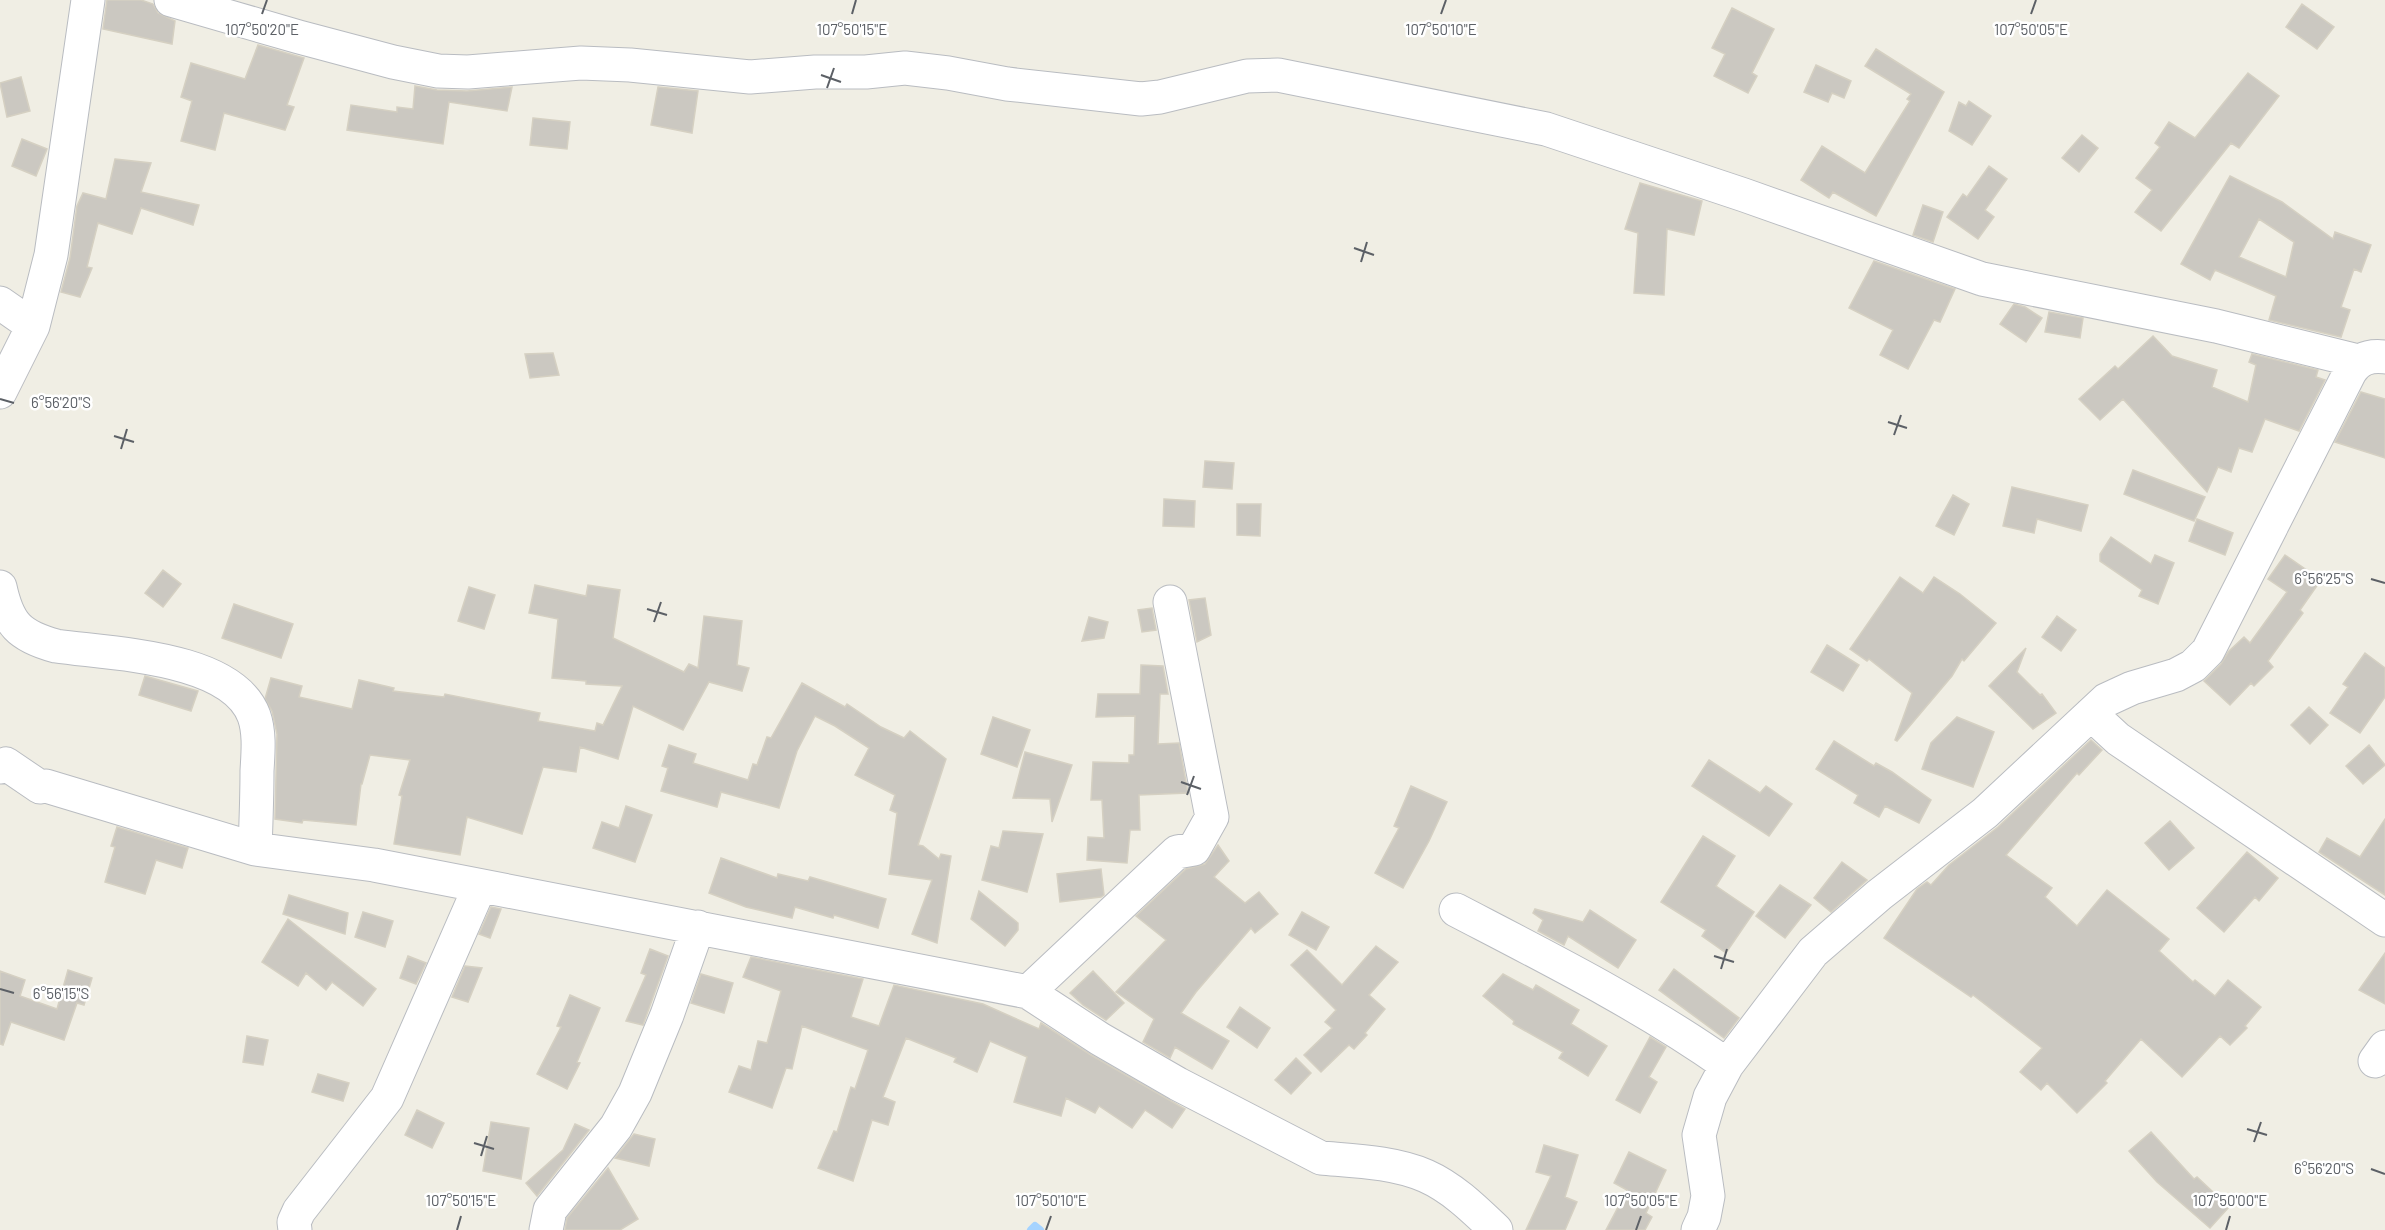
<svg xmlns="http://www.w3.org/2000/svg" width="2385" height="1230" viewBox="0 0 2385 1230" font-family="Barlow,sans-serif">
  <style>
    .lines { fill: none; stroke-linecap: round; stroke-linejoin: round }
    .stream { stroke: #a5d3ff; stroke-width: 8 }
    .building { fill: #cbc8c1; stroke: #d5d0c2; stroke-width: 1.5; fill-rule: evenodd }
    .minor-casing { stroke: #b9bcc1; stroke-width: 35 }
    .minor { stroke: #fff; stroke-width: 33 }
    .ticks { fill: none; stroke: #5c6066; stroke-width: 2 }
    .ticks-label { font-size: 15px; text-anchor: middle; fill: #5c6066; stroke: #fff; stroke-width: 5; stroke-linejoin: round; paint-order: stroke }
  </style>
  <rect width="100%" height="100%" fill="#f0eee4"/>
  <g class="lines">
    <!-- stream -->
    <path class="stream" d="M 1031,1230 L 1035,1226 L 1040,1230"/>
  </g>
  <!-- building -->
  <path class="building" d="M 107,0 L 141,0 L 153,4 L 158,13 L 175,21 L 172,44 L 103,29 Z
    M 2302,4 L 2334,27 L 2317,49 L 2286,27 Z
    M 1732,8 L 1774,29 L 1752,73 L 1757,76 L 1748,93 L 1714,76 L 1725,54 L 1712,48 Z
    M 258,45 L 304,58 L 287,105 L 294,107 L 285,130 L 224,113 L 215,150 L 181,141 L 192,101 L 181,97 L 191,63 L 245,79 Z
    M 1876,49 L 1944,92 L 1876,216 L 1833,192 L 1829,198 L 1801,180 L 1822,146 L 1865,173 L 1910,101 L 1907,99 L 1911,94 L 1865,66 Z
    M 1816,65 L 1851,81 L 1844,98 L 1832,93 L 1828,102 L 1804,92 Z
    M 2248,73 L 2279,96 L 2239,148 L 2231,143 L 2161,231 L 2135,212 L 2152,190 L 2136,178 L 2160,147 L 2155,143 L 2169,122 L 2195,138 Z
    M 21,77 L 30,111 L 7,117 L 0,83 Z
    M 415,86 L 437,90 L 467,91 L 512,87 L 507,111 L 449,102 L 443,144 L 347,130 L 351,105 L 397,112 L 397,107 L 413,109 Z
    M 658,87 L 698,91 L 692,133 L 651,125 Z
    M 1969,101 L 1991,116 L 1972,145 L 1949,131 L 1959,102 L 1966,106 Z
    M 533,118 L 570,122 L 567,149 L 530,145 Z
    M 2082,135 L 2098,148 L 2079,172 L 2062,158 Z
    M 22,139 L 47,149 L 36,176 L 12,166 Z
    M 115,159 L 151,163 L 141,192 L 199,205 L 193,225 L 141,208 L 132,234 L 98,223 L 87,267 L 92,268 L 80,297 L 61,292 L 70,258 L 77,206 L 83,193 L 106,199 Z
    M 1989,166 L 2007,179 L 1985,210 L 1994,217 L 1978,239 L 1947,217 L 1963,194 L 1967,197 Z
    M 2230,176 L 2282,202 L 2333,239 L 2335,232 L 2371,245 L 2361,272 L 2354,269 L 2341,307 L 2350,310 L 2341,337 L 2269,320 L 2276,296 L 2215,270 L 2210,280 L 2181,264 ZM 2259,219 L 2294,242 L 2286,277 L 2239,257 Z
    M 1640,183 L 1702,201 L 1694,235 L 1667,229 L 1664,295 L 1634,293 L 1638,233 L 1625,229 Z
    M 1923,205 L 1943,212 L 1933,242 L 1913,235 Z
    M 1874,261 L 1955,289 L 1940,322 L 1934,320 L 1908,369 L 1880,355 L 1893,330 L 1849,308 Z
    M 2014,304 L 2025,307 L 2042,318 L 2026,342 L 2000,324 Z
    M 2049,312 L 2083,318 L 2080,338 L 2045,332 Z
    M 2153,336 L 2172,356 L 2217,370 L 2212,387 L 2248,402 L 2256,365 L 2249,362 L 2252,354 L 2318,370 L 2316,377 L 2325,380 L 2299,431 L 2265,419 L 2252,452 L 2239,448 L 2231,472 L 2218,467 L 2207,492 L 2123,399 L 2100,420 L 2079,399 L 2115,366 L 2118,369 Z
    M 553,353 L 559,375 L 530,378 L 525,354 Z
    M 2361,392 L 2385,399 L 2385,458 L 2335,442 Z
    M 1205,461 L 1234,463 L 1232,489 L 1203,487 Z
    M 2133,470 L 2205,497 L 2194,521 L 2124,494 Z
    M 2012,487 L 2088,505 L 2081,531 L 2037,519 L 2034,533 L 2003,526 Z
    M 1953,495 L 1969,504 L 1954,535 L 1936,526 Z
    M 1164,499 L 1195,501 L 1194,527 L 1163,526 Z
    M 1237,504 L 1261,504 L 1260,536 L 1237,535 Z
    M 2197,519 L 2233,533 L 2225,555 L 2189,541 Z
    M 2111,537 L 2151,564 L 2155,555 L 2174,563 L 2158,604 L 2139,596 L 2142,590 L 2100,561 L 2100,554 Z
    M 2285,555 L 2321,580 L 2300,610 L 2303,613 L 2268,661 L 2273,667 L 2254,686 L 2251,683 L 2230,705 L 2204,681 L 2221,664 L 2229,651 L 2244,637 L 2250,643 L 2287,592 L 2268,579 Z
    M 163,570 L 181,584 L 163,607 L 145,593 Z
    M 1900,577 L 1923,593 L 1934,577 L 1960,594 L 1996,623 L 1964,661 L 1962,659 L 1952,676 L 1897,741 L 1895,740 L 1912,693 L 1869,659 L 1867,661 L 1850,649 Z
    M 535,585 L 586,596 L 588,585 L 620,590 L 613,638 L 684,672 L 689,664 L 698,668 L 704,616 L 742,621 L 737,665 L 749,668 L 742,691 L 709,682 L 683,730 L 633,706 L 618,759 L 580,747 L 576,772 L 543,767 L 522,834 L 467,817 L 460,855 L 394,844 L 402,796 L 399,795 L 410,760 L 370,755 L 362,784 L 361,784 L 356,825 L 303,820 L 302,823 L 275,819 L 277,734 L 272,711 L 265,699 L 271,678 L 302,686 L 299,697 L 352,709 L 359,680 L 394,688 L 393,691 L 444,697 L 445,694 L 540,713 L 538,721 L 595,731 L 597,723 L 603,725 L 622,686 L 586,684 L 586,681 L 552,678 L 558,619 L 529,613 Z
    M 469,587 L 495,595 L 484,629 L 458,621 Z
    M 1205,598 L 1211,635 L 1197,642 L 1189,600 Z
    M 234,604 L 293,624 L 281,658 L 222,638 Z
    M 1152,608 L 1156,630 L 1142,632 L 1138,610 Z
    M 2057,616 L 2076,630 L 2061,651 L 2042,637 Z
    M 1089,617 L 1108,622 L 1104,638 L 1082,641 Z
    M 1827,645 L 1859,665 L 1843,691 L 1811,672 Z
    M 2026,648 L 2017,672 L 2040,695 L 2042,694 L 2056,713 L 2033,729 L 1989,686 Z
    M 2365,653 L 2385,668 L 2385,697 L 2360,733 L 2330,713 L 2348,687 L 2343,684 Z
    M 1141,665 L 1163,666 L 1168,694 L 1160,694 L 1158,744 L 1179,743 L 1188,793 L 1139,795 L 1140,830 L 1130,830 L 1127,863 L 1087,860 L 1088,837 L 1104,838 L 1102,800 L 1091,800 L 1093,762 L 1129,763 L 1129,755 L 1134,755 L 1135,716 L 1096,717 L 1098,694 L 1140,694 Z
    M 145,676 L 198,691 L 191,711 L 139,695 Z
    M 802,683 L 845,707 L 847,704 L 881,727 L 904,738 L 910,731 L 946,759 L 918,845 L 923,846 L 939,859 L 941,854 L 951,856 L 937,943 L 912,934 L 932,880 L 889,874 L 897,813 L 890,810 L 895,795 L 855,775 L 869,748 L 835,726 L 815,716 L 797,751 L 779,808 L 721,792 L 717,807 L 661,791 L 668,768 L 662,766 L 669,745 L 696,754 L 693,763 L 748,780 L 753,764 L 757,765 L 767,737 L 771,738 Z
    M 2309,707 L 2328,725 L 2310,744 L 2291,725 Z
    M 993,717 L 1030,730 L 1017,767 L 981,754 Z
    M 1957,717 L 1994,732 L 1973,787 L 1922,769 L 1931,743 Z
    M 2091,740 L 2102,750 L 2079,775 L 2077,773 L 2006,855 L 2052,888 L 2045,897 L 2077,926 L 2107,890 L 2169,939 L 2159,951 L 2193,982 L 2195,980 L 2215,996 L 2228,980 L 2261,1007 L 2245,1026 L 2247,1028 L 2230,1045 L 2220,1036 L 2182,1077 L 2141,1039 L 2105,1081 L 2107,1083 L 2077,1113 L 2047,1083 L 2041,1090 L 2020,1072 L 2042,1048 L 1973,995 L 1971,997 L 1884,938 L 1917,889 L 1927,882 L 1931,885 L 1949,865 L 1998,827 Z
    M 1834,741 L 1874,766 L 1876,763 L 1892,772 L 1931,800 L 1919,823 L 1885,806 L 1879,817 L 1854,803 L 1858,795 L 1816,769 Z
    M 2369,745 L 2385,765 L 2363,784 L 2346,766 Z
    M 1025,752 L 1072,765 L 1052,822 L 1050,799 L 1013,798 Z
    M 1709,760 L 1760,793 L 1766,786 L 1792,804 L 1769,836 L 1692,786 Z
    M 1411,786 L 1447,802 L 1429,841 L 1403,888 L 1375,873 L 1399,828 L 1394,826 Z
    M 626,806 L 652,815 L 635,862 L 593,848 L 602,822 L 619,828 Z
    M 2385,819 L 2385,895 L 2319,852 L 2327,838 L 2360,857 Z
    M 2170,821 L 2194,848 L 2169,870 L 2145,843 Z
    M 117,827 L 188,848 L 182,868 L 156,860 L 145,894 L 105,882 L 115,847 L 111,846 Z
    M 1003,831 L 1043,834 L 1027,892 L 982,880 L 991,846 L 999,848 Z
    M 1703,836 L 1735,856 L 1716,886 L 1754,912 L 1726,953 L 1702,936 L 1706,930 L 1661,902 Z
    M 1218,845 L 1229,861 L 1214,877 L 1245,903 L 1259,892 L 1278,914 L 1255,933 L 1251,928 L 1196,992 L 1181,1013 L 1229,1041 L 1212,1069 L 1175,1047 L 1170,1058 L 1143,1042 L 1154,1019 L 1116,992 L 1166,940 L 1136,916 L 1186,869 L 1205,864 Z
    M 2247,852 L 2278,878 L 2259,901 L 2255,897 L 2224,932 L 2197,908 Z
    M 721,858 L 777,878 L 778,874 L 808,881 L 810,877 L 886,899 L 878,928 L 834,915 L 833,918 L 795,907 L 792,918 L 746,907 L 709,893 Z
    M 1842,862 L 1867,880 L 1831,912 L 1814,898 Z
    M 1101,869 L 1104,895 L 1101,897 L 1060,902 L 1057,874 Z
    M 1780,885 L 1811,905 L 1785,938 L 1756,916 Z
    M 979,891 L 1018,923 L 1018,930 L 1005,946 L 971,919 Z
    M 289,895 L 348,913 L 345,934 L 283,914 Z
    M 491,907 L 501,909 L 490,938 L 479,934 Z
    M 1535,909 L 1583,922 L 1590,910 L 1636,940 L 1618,968 L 1568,936 L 1564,945 L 1538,931 L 1543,920 L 1533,913 Z
    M 363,912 L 393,921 L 385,947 L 355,937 Z
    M 1302,912 L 1329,927 L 1316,950 L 1289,935 Z
    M 288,919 L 376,989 L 363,1006 L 332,982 L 326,990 L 306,973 L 298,986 L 262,962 Z
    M 1376,946 L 1398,962 L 1369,995 L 1385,1009 L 1365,1033 L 1367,1035 L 1354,1049 L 1349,1045 L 1321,1072 L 1304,1055 L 1332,1028 L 1325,1022 L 1336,1010 L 1291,965 L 1307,950 L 1342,985 Z
    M 650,949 L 668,956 L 643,1025 L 626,1021 L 646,975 L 641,973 Z
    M 2385,953 L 2385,1004 L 2359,990 Z
    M 408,956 L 426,963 L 416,984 L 400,978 Z
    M 751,957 L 863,979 L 851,1017 L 879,1026 L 894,985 L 983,1004 L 1039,1029 L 1041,1023 L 1091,1055 L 1185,1109 L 1172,1128 L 1145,1110 L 1132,1128 L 1099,1106 L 1095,1113 L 1066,1098 L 1061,1116 L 1014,1102 L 1027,1057 L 990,1041 L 977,1072 L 954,1062 L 956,1058 L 906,1038 L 883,1097 L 895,1102 L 888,1125 L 872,1120 L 853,1181 L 818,1168 L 834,1131 L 837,1132 L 851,1087 L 855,1089 L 868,1050 L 802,1026 L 792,1069 L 786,1068 L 772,1108 L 729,1092 L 739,1066 L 751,1070 L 758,1041 L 767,1043 L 781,991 L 743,977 Z
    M 465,966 L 482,968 L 468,1002 L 452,997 Z
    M 1674,969 L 1739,1018 L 1724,1038 L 1659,990 Z
    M 68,970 L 92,978 L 84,1005 L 77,1003 L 64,1040 L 11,1022 L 3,1045 L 0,1044 L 0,971 L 25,980 L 20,996 L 57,1009 Z
    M 1093,971 L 1124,1003 L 1106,1020 L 1083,1005 L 1070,993 Z
    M 701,974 L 733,983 L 724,1013 L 691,1003 Z
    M 1503,974 L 1533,990 L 1536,985 L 1579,1010 L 1571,1024 L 1607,1046 L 1588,1076 L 1559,1058 L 1563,1052 L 1513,1024 L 1514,1021 L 1483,996 Z
    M 570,995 L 600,1008 L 577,1062 L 580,1063 L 567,1089 L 537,1074 L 561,1027 L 557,1026 Z
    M 1240,1007 L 1270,1028 L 1257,1048 L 1227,1027 Z
    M 247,1036 L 268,1040 L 263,1065 L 243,1062 Z
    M 1650,1037 L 1666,1047 L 1649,1077 L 1657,1082 L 1640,1113 L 1616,1100 Z
    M 1296,1058 L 1311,1073 L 1291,1094 L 1275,1080 Z
    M 318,1074 L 349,1083 L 343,1101 L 312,1092 Z
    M 417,1110 L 444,1123 L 432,1148 L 405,1135 Z
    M 491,1122 L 529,1128 L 521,1179 L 483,1171 Z
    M 575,1124 L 589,1130 L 537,1196 L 526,1183 L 563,1150 Z
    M 2151,1132 L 2194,1179 L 2197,1177 L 2229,1207 L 2210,1228 L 2157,1182 L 2129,1151 Z
    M 634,1134 L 655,1139 L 649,1166 L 615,1158 Z
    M 1544,1145 L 1578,1155 L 1565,1197 L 1577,1202 L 1565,1230 L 1526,1230 L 1551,1176 L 1536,1172 Z
    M 1629,1152 L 1666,1170 L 1646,1213 L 1652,1217 L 1645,1230 L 1606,1230 L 1627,1190 L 1614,1183 Z
    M 608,1168 L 638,1219 L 620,1230 L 565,1230 L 567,1218 Z"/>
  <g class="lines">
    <defs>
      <path id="minor" d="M 171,0 L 299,37 L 393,62 L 438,71 L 468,72 L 581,63 L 630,65 L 750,77 L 815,72 L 866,72 L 905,68 L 948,73 L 1007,84 L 1141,99 L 1160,97 L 1247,76 L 1278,75 L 1546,129 L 1744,195 L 1982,279 L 2216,326 L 2358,361
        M 0,303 L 33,326
        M 0,392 L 33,326 L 51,255 L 88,0
        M 0,587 C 8,624 19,636 56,646 C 110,654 232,656 254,716 C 260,733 258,753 257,771 C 257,797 256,823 255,849
        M 2091,714 L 2118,739 L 2385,920
        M 0,767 L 6,764 L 40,787 L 46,786 L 255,849 L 374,865 L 1028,992 L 1100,1039 L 1178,1084 L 1321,1158 C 1355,1161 1394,1162 1426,1176 C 1453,1188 1475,1210 1496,1230
        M 1456,910 C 1548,958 1642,1005 1727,1065
        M 1028,992 L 1177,852 L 1194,849 L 1212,817 L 1170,602
        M 2375,1061 L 2385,1047
        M 295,1230 L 294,1222 L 299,1211 L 387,1098 L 480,886
        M 546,1230 L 550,1210 L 616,1127 L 635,1093 L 667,1015 L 698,927
        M 1698,1230 L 1704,1217 L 1708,1196 L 1699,1135 L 1710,1097 L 1727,1065 L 1813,952 L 1879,895 L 1985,813 L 2106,700 L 2132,688 L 2176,675 L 2193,666 L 2208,651 L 2350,372 C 2358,359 2370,355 2385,357"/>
    </defs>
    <!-- minor casing -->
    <use href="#minor" class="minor-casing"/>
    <!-- minor -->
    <use href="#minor" class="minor"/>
  </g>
  <!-- ticks -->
  <path class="ticks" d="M 262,14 L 267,0M 852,14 L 856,0M 1441,14 L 1446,0M 2031,14 L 2036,0M 821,75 L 841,82M 827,88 L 834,68M 1354,248 L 1374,255M 1361,262 L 1367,242M 0,399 L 14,403M 1888,422 L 1907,428M 1894,435 L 1901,415M 114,436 L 134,442M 121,449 L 127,429M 2371,579 L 2385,583M 647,609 L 667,615M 654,622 L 661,602M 1181,782 L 1201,789M 1187,795 L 1194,776M 1714,956 L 1734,962M 1721,969 L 1727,949M 0,989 L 14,993M 2247,1129 L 2267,1135M 2254,1142 L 2261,1122M 474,1143 L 494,1149M 481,1156 L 487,1136M 2371,1169 L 2385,1174M 457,1230 L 461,1216M 1046,1230 L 1051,1216M 1636,1230 L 1641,1216M 2226,1230 L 2230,1216"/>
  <g class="ticks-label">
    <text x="262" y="35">107°50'20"E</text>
    <text x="852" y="35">107°50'15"E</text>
    <text x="1441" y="35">107°50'10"E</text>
    <text x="2031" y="35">107°50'05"E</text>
    <text x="61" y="408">6°56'20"S</text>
    <text x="2324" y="584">6°56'25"S</text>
    <text x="61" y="999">6°56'15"S</text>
    <text x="2324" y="1174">6°56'20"S</text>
    <text x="1641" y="1206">107°50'05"E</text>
    <text x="461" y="1206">107°50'15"E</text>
    <text x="1051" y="1206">107°50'10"E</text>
    <text x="2230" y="1206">107°50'00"E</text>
  </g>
</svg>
